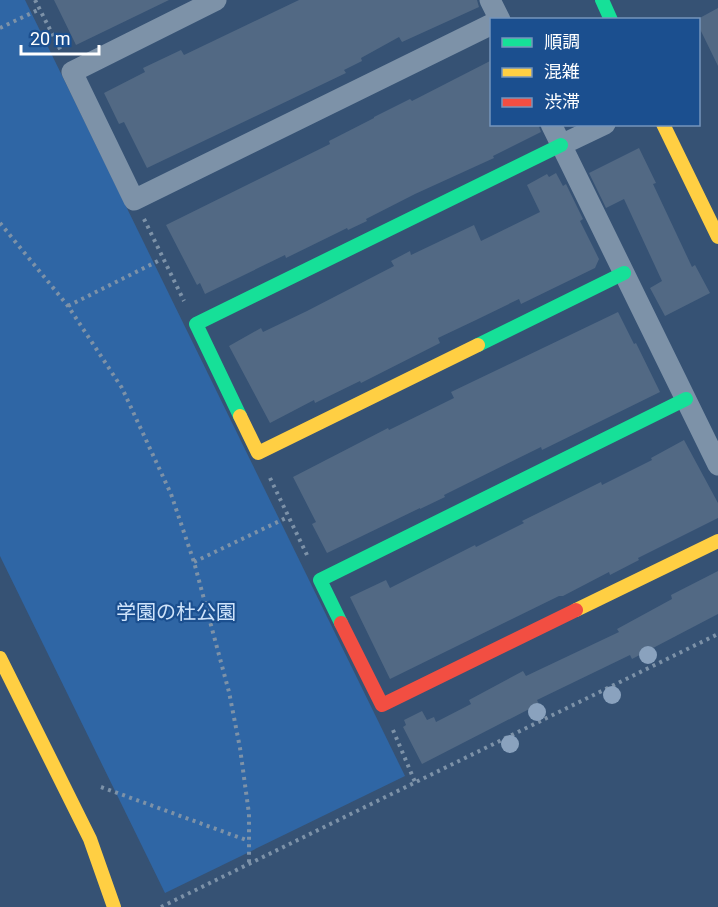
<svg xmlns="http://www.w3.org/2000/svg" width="718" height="907" viewBox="0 0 718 907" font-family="Roboto,'Noto Sans JP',sans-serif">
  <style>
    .green { fill: #2f66a5 }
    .building { fill: #526984 }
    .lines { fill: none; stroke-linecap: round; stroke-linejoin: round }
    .path { stroke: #7d92a8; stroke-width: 4; stroke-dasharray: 3 4.5; stroke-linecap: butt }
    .street { stroke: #7d92a8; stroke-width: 21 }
    .fast { stroke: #16e098; stroke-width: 14 }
    .slow { stroke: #ffcf43; stroke-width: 14 }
    .jam { stroke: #f24e42; stroke-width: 14 }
    .tree { fill: #8aa2be }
    .labels { text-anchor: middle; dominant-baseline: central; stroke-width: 4.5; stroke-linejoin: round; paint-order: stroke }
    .park-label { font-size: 20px; fill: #cfe3fa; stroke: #1b4f8f }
  </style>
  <rect width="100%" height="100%" fill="#365274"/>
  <!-- green -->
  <path class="green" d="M 0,0 L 25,0 L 405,776 L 165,893 L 0,556 Z"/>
  <!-- building -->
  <path class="building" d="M 54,0 L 169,0 L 76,45 Z
    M 299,0 L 477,0 L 479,7 L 402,42 L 399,37 L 361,58 L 362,61 L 344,70 L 346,73 L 147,168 L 124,122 L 119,124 L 104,93 L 145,72 L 143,68 L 181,50 L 184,55 Z
    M 718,8 L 718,66 L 699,27 L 699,20 L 696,20 Z
    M 492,60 L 492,124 L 538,124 L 541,132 L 493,156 L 494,158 L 415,194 L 366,219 L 367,221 L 348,230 L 347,228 L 337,233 L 286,258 L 285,255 L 205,294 L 200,283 L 197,285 L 166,225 L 330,144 L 329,141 L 374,118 L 374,117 L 410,99 L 412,101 Z
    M 639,148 L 656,183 L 653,184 L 692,267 L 695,265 L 710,293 L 665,316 L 650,288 L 662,281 L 624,199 L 606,208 L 589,173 Z
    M 556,173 L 563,186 L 566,184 L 583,219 L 580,221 L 599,259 L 595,268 L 521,304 L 519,299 L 476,320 L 438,338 L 440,343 L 361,383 L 360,381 L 315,403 L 314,400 L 270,423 L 229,346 L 261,328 L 263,332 L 307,311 L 394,266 L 391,261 L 410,251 L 411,255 L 474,225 L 481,241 L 540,212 L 527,185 L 547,174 L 549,177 Z
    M 618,312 L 634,344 L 636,343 L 660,392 L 542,450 L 541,447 L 444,495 L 445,497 L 420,509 L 420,508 L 327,553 L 312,524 L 316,522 L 293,477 L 388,428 L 389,430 L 454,398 L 451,392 Z
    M 684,440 L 718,503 L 718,518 L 638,558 L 639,560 L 610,575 L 609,572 L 563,596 L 559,596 L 390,679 L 350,597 L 386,580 L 390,588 L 475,545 L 476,547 L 524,523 L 522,521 L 601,482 L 602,485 L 652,460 L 651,458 Z
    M 718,571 L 718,614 L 632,659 L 630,655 L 537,700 L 539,704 L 422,764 L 403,727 L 406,725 L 404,720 L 422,711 L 427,720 L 434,717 L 436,722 L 471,704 L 469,700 L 523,671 L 526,676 L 619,632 L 617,629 L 672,599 L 671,595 Z"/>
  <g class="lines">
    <!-- path -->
    <path class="path" d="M 35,0 L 62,53
      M 0,28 L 40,9
      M 144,219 L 184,301
      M 0,223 L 68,306 L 122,388 L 171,494 L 194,562 L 229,692 L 240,748 L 249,814 L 249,864
      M 68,306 L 162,259
      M 270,478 L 307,555
      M 194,562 L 288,517
      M 393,730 L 415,782
      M 101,787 L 249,841
      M 161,907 L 718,634"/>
    <!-- street -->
    <path class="street" d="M 216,0 L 72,72 L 134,200 L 492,24
      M 490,0 L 500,20
      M 551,124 L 718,465
      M 561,145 L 605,124"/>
    <!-- fast -->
    <path class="fast" d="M 602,0 L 611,20
      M 478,345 L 624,273
      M 240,416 L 196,324 L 561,145
      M 341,623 L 320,580 L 686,399"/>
    <!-- slow -->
    <path class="slow" d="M 663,124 L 718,237
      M 240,416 L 258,453 L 478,345
      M 576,610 L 718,541
      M 0,658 L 90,839 L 114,907"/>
    <!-- jam -->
    <path class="jam" d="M 341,623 L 382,705 L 576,610"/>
  </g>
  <!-- trees -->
  <g class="tree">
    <circle cx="648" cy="655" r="9"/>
    <circle cx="612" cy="695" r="9"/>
    <circle cx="537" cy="712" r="9"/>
    <circle cx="510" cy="744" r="9"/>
  </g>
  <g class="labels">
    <!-- park labels -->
    <g class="park-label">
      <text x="176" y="612">学園の杜公園</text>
    </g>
  </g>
  <!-- legend -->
  <rect x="490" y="18" width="210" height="108" fill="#1b4f8f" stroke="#7695bc" stroke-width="1.5"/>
  <rect x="502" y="38" width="30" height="9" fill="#16e098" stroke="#7695bc" stroke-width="1.5"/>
  <text x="544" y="48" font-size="18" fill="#ffffff">順調</text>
  <rect x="502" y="68" width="30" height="9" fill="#ffcf43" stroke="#7695bc" stroke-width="1.5"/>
  <text x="544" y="78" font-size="18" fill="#ffffff">混雑</text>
  <rect x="502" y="98" width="30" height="9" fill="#f24e42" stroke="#7695bc" stroke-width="1.5"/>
  <text x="544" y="108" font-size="18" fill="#ffffff">渋滞</text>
  <!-- scale -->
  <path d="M21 45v9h78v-9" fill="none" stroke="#ffffff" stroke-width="3"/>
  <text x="30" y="45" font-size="18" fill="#ffffff" stroke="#1b4f8f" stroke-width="4.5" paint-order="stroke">20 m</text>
</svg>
